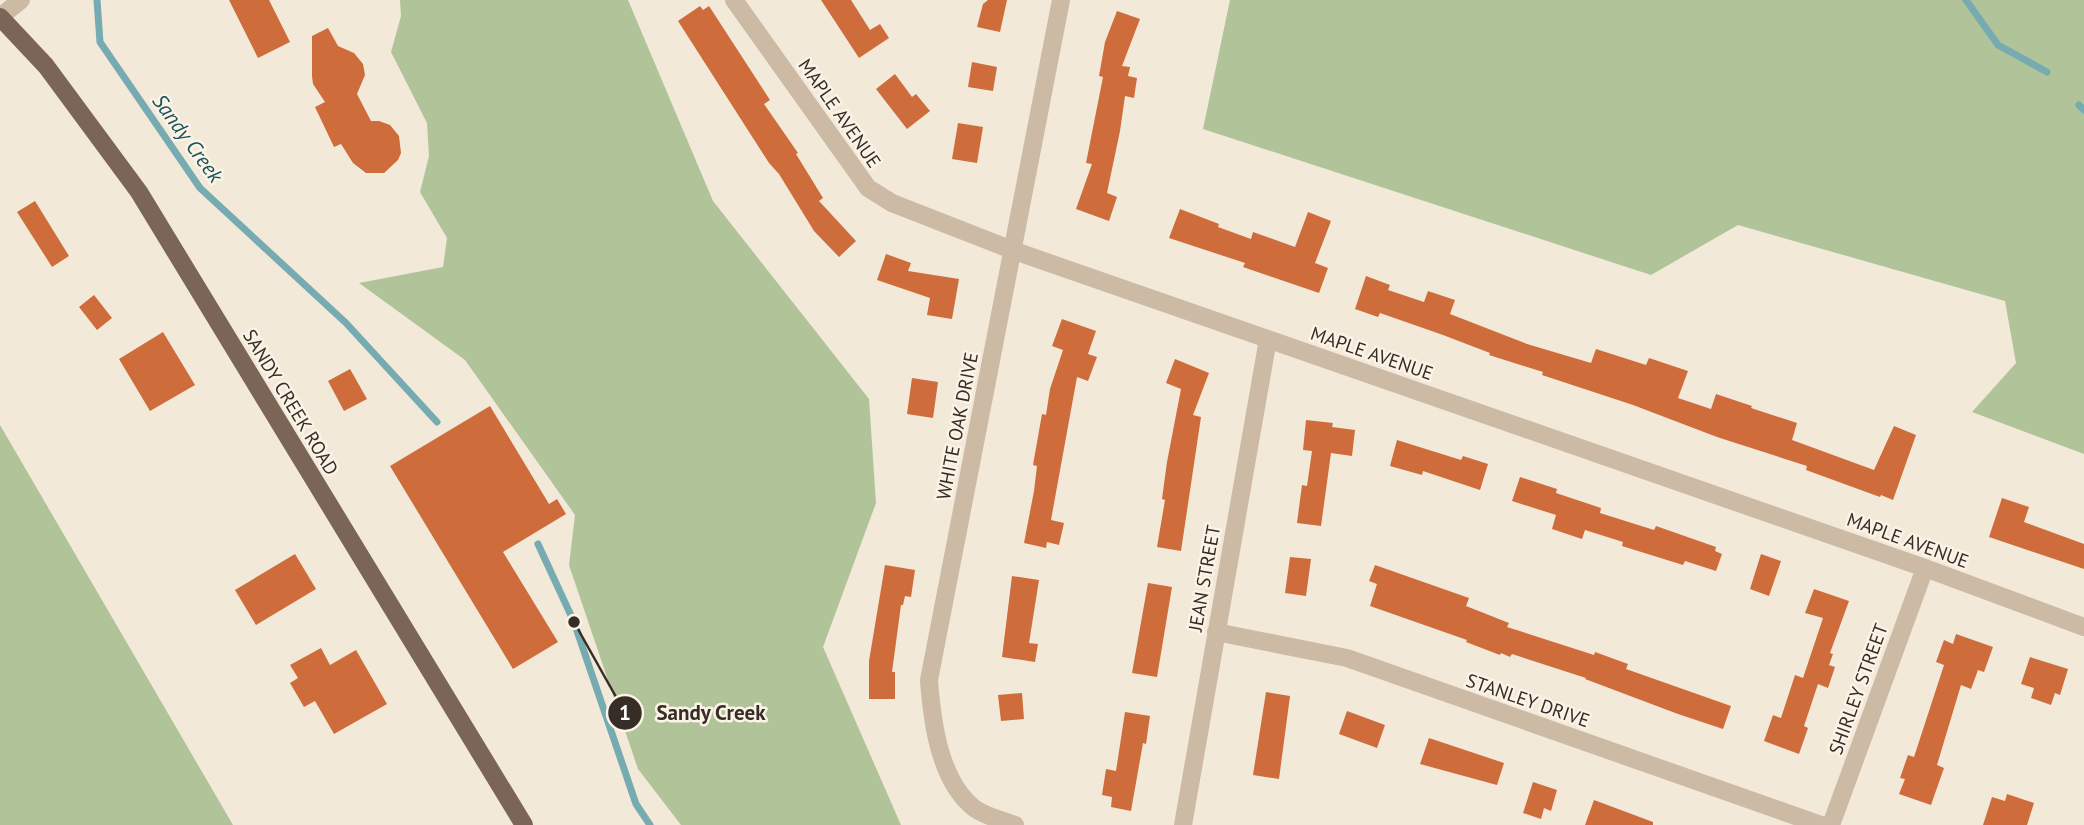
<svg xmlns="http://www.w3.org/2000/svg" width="2084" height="825" viewBox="0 0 2084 825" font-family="'PT Sans',sans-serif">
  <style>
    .green { fill: #b1c398 }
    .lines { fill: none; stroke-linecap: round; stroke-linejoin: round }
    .stream { stroke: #76abb2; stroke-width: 7 }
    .building { fill: #ce6c3c }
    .minor { stroke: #ccbaa5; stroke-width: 18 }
    .primary { stroke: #7a6556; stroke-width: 18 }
    .labels { text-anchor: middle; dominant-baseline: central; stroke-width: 5; stroke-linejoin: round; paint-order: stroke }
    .street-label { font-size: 19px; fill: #372d27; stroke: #fbf3e6 }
    .water-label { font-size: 21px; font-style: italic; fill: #19525c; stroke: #fbf3e6 }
    .leader { fill: none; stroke: #372d27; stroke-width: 2.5 }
    .callout-dot { fill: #372d27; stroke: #fbf3e6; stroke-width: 2.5 }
    .mark-label { font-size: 21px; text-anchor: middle; font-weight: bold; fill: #fff }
    .callout-label { font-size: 21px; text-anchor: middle; font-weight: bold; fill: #372d27; stroke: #fbf3e6; stroke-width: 5; stroke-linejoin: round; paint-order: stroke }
  </style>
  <rect width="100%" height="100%" fill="#f3e9d9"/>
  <!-- green -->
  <path class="green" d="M 400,0 L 628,0 L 713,201 L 869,399 L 876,503 L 823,647 L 901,825 L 681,825 L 638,769 L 569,565 L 575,515 L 465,360 L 359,283 L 443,267 L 447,238 L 420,192 L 429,156 L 427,123 L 391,52 L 401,16 Z
    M 1230,0 L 2084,0 L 2084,454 L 1972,412 L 2016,363 L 2005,301 L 1738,225 L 1651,275 L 1203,129 Z
    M 0,425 L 233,825 L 0,825 Z"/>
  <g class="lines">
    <!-- stream -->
    <path class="stream" d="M 97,0 L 100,42 L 200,188 L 346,323 L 437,422
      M 1966,0 L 1998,45 L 2047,72
      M 2079,105 L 2084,110
      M 538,544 L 574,622 L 636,804 L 650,825"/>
  </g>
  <!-- building -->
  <path class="building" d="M 229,0 L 269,0 L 290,42 L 258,58 Z
    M 821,0 L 851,0 L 870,30 L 880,24 L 889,38 L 859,58 Z
    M 988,0 L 1007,0 L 1000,32 L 977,27 L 983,4 Z
    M 700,6 L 703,10 L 709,6 L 770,100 L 764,104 L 798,153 L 796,154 L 823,198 L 819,201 L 856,241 L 839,257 L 814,231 L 779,174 L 769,163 L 678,21 Z
    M 1117,11 L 1140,19 L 1122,66 L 1130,67 L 1128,76 L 1137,78 L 1134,98 L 1125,96 L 1120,131 L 1107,193 L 1117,197 L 1109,221 L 1076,209 L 1092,164 L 1086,163 L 1103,77 L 1099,76 L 1105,42 Z
    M 328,28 L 338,46 L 354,53 L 363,64 L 365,75 L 357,94 L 371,121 L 379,121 L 390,125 L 399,136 L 401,153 L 398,160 L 384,173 L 366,173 L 353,163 L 341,144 L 334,147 L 315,107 L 325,102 L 313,84 L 312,76 L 312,36 Z
    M 972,62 L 997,67 L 993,91 L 968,87 Z
    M 895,74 L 912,97 L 916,94 L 930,111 L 907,129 L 876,89 Z
    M 958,123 L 983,127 L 977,163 L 952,159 Z
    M 35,201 L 69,256 L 52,267 L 17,212 Z
    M 1180,209 L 1219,224 L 1218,227 L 1251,239 L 1253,232 L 1295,247 L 1308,212 L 1331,221 L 1315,263 L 1328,268 L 1319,293 L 1243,267 L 1245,263 L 1169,238 Z
    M 886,254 L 911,263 L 908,271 L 959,279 L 952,319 L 927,315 L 930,298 L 877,280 Z
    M 1366,276 L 1390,285 L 1388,290 L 1424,302 L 1428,291 L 1455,300 L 1450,314 L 1527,344 L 1591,363 L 1596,349 L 1646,365 L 1649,358 L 1688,371 L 1678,398 L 1711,409 L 1716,394 L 1752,406 L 1751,408 L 1797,423 L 1792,440 L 1874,470 L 1894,426 L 1916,435 L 1893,500 L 1881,495 L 1880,497 L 1806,470 L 1807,466 L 1717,437 L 1633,405 L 1542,375 L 1543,372 L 1489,355 L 1490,353 L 1443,335 L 1380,313 L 1378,317 L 1355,309 Z
    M 94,295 L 112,318 L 97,330 L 79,307 Z
    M 1062,319 L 1096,331 L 1088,354 L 1097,357 L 1088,381 L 1077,377 L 1051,520 L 1064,523 L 1059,545 L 1047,542 L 1046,548 L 1024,543 L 1034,491 L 1037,466 L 1033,465 L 1042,414 L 1046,415 L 1050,389 L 1063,350 L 1052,346 Z
    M 163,332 L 195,385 L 150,411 L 119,359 Z
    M 1175,359 L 1209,373 L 1193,415 L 1201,417 L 1181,551 L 1157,547 L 1165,500 L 1162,499 L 1167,462 L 1181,389 L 1166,383 Z
    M 350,369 L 367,399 L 344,411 L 328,381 Z
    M 912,378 L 938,382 L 933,418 L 907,414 Z
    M 490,406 L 549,504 L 557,499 L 566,514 L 503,552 L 558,642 L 513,669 L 390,466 Z
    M 1306,420 L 1333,423 L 1332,427 L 1355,430 L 1352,456 L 1331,453 L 1321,526 L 1297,523 L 1302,485 L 1307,486 L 1312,451 L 1303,450 Z
    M 1397,440 L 1461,460 L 1463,456 L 1488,464 L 1480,490 L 1423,471 L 1422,475 L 1390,466 Z
    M 1520,477 L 1557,489 L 1556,493 L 1601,508 L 1600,513 L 1654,530 L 1656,526 L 1716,547 L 1715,551 L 1722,554 L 1716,571 L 1685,561 L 1683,565 L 1622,546 L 1623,542 L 1585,530 L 1582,539 L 1552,529 L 1556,515 L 1512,501 Z
    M 2002,498 L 2029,507 L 2024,522 L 2084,544 L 2084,569 L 1989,537 Z
    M 295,554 L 316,589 L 256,625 L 235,590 Z
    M 1761,554 L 1781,561 L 1769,596 L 1750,589 Z
    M 1290,557 L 1311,559 L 1306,596 L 1285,593 Z
    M 885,565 L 915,570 L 911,597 L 905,596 L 903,605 L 901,605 L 892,672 L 895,672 L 895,699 L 869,699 L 869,661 Z
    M 1375,565 L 1469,598 L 1466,606 L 1509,623 L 1507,627 L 1594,655 L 1595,652 L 1628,664 L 1626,669 L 1731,706 L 1723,729 L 1678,714 L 1585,679 L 1586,678 L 1512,654 L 1510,657 L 1501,653 L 1500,655 L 1466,642 L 1467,640 L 1370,606 L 1377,584 L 1369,581 Z
    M 1012,576 L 1039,580 L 1029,643 L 1038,644 L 1035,662 L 1002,657 Z
    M 1148,583 L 1172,587 L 1157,677 L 1132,673 Z
    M 1814,589 L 1849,601 L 1830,653 L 1833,654 L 1829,665 L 1835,667 L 1828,688 L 1818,684 L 1804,726 L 1808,728 L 1799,754 L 1764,741 L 1773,715 L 1781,718 L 1795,675 L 1803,678 L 1823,618 L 1805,613 Z
    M 1956,634 L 1993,647 L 1984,672 L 1978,670 L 1971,689 L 1961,685 L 1937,765 L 1944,768 L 1931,805 L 1899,794 L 1905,779 L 1900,778 L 1908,755 L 1914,757 L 1944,665 L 1936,662 L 1944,640 L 1953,644 Z
    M 321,648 L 330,665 L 356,650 L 387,704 L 334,734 L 315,701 L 304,707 L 290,683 L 298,678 L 290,665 Z
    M 2030,657 L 2068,669 L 2060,695 L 2055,693 L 2051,705 L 2031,698 L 2034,688 L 2021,684 Z
    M 1266,692 L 1290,696 L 1279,779 L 1253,775 Z
    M 1022,693 L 1024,719 L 1001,721 L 998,695 Z
    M 1347,711 L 1385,725 L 1377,748 L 1339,734 Z
    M 1125,712 L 1150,716 L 1146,744 L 1143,743 L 1131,811 L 1111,807 L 1112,797 L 1102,795 L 1106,769 L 1116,771 Z
    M 1429,738 L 1504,763 L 1497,785 L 1420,764 Z
    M 1533,782 L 1557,790 L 1551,811 L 1544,808 L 1541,819 L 1523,813 Z
    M 2007,794 L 2034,803 L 2027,825 L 1983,825 L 1992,797 L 2005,801 Z
    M 1594,800 L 1653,822 L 1653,825 L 1585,825 Z"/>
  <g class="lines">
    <!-- minor -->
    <path class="minor" d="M 734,0 L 868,188 L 892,203 L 1012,250 L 1925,568 L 2084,627
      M 0,17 L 21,0
      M 1216,632 L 1347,658 L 1821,825
      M 1015,825 C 1002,820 984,816 974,808 C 939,780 932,721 929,680 L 1061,0
      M 1183,825 L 1268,339
      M 1831,825 L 1925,568"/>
    <!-- primary -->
    <path class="primary" d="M 0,17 L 46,66 L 139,192 L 524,825"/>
  </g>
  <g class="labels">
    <!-- street labels -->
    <g class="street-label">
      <text transform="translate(840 113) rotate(55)">MAPLE AVENUE</text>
      <text transform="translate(1372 353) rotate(19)">MAPLE AVENUE</text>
      <text transform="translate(291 402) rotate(59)">SANDY CREEK ROAD</text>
      <text transform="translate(957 426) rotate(-79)">WHITE OAK DRIVE</text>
      <text transform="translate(1908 540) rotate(20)">MAPLE AVENUE</text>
      <text transform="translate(1204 578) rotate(-80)">JEAN STREET</text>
      <text transform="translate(1858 689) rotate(-70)">SHIRLEY STREET</text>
      <text transform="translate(1528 700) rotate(19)">STANLEY DRIVE</text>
    </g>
    <!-- water labels -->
    <g class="water-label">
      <text transform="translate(188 138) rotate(54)">Sandy Creek</text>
    </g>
  </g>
  <!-- callouts -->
  <path class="leader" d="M574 622L625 713"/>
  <g class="callout-dot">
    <circle cx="574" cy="622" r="7"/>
    <circle cx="625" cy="713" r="18"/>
  </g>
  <g class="mark-label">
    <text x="625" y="720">1</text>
  </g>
  <g class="callout-label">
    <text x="711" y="720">Sandy Creek</text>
  </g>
</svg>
